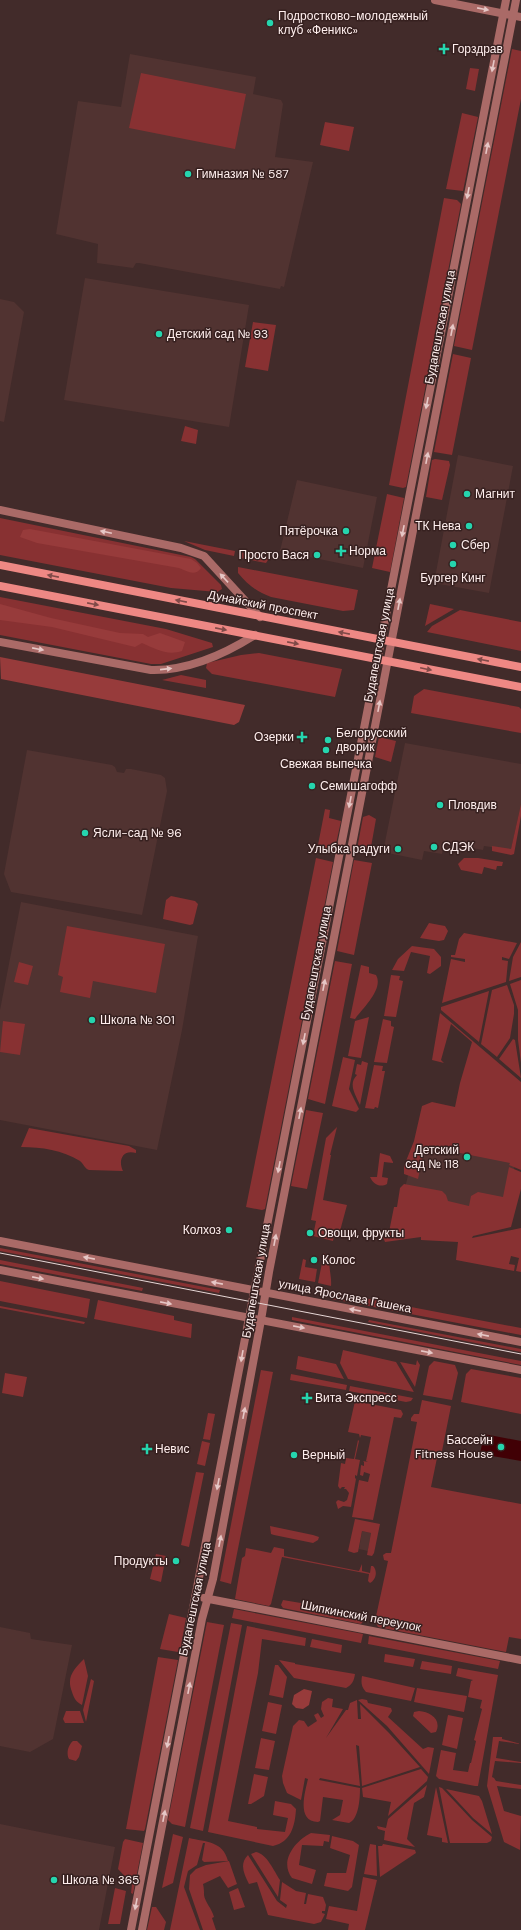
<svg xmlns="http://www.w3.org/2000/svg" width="521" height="1930" viewBox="0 0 521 1930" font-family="'DM Sans',sans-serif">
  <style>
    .built { fill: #513331 }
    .green { fill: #883132 }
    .forest { fill: #973b3b }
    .water { fill: #410005 }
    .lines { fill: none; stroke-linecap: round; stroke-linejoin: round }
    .minor { stroke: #aa6a67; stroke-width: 8 }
    .tertiary { stroke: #aa6a67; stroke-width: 8 }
    .secondary { stroke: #ee8884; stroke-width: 8 }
    .tram { stroke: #e7d7d6; stroke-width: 1 }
    .oneway { fill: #e6c7c6 }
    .oneway2 { fill: #804a48 }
    .poi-dot { fill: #25d5ae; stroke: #372120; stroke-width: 1.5 }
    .labels { text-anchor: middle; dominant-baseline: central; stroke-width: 3; stroke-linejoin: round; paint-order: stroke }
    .poi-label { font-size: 12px; fill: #ffefee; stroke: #372120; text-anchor: start }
    .street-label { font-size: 12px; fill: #ffefee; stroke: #372120 }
  </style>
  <rect width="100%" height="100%" fill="#422b2a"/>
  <!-- built -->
  <path class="built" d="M 130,54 L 256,77 L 253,94 L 281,100 L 283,104 L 275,157 L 313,162 L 284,287 L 281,286 L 280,289 L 139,263 L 136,263 L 133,268 L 97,263 L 98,244 L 56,234 L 78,101 L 121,107 Z
    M 85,278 L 249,305 L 229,427 L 64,400 Z
    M 0,299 L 14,302 L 24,312 L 4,422 L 0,421 Z
    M 458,455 L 513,466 L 489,593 L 434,583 Z
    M 297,480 L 377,497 L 363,568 L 280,551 Z
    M 405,743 L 521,764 L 521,804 L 511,850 L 484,846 L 483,850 L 444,843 L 442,854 L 424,851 L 422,860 L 383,852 Z
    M 27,750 L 112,765 L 115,767 L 117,772 L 124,773 L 126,769 L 131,769 L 161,775 L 165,778 L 167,791 L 142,915 L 11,892 L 4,874 Z
    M 21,902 L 198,936 L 182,1030 L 157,1150 L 0,1120 L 0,1010 Z
    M 433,1112 L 521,1132 L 503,1228 L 400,1209 L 410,1167 Z
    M 362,1531 L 371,1533 L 368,1551 L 359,1549 Z
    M 0,1627 L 30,1633 L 31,1639 L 72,1645 L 53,1739 L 30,1752 L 0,1746 Z
    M 0,1824 L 115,1847 L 99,1930 L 0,1930 Z"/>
  <!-- green -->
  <path class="green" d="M 512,49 L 521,51 L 521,99 L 472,350 L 454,346 Z
    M 470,68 L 479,69 L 475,91 L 466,89 Z
    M 141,73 L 246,94 L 235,149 L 129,128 Z
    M 462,113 L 478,117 L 463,191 L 446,189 Z
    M 325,122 L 354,127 L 349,151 L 320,145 Z
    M 444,198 L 457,200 L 461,204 L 406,487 L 403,488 L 389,485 Z
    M 253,322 L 276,325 L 268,371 L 245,367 Z
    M 453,354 L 471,358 L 452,455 L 434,452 Z
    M 185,426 L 198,430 L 196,444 L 181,441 Z
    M 435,459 L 449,461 L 450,465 L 442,500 L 426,497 L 432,460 Z
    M 387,494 L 404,498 L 390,572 L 372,568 Z
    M 0,518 L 191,557 L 195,559 L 221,585 L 222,589 L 217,592 L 171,588 L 0,555 Z
    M 184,541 L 235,551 L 234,556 L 205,550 Z
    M 241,552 L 270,557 L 266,563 L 240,558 Z
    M 238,567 L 358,590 L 354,610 L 343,611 L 271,597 C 257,592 248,585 238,573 Z
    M 0,597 L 166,629 L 212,643 L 213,647 L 161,664 L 151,664 L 0,635 Z
    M 430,604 L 454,609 L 425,626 Z
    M 460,610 L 521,622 L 521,651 L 427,632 L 432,626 Z
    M 259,653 L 342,669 L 335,697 L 212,674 L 206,668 L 207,663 L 241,655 Z
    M 181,675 L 206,680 L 206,688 L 162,680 Z
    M 424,689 L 519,707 L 521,709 L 521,733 L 411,713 L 414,696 Z
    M 379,737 L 396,741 L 391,762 L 375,757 Z
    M 521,804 L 521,816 L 514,854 L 511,855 L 492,851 L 492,846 L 511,849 Z
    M 325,809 L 330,810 L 329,818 L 341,821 L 334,853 L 317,850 Z
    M 369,815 L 376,819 L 371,847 L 368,851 L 361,852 L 357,849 L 363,817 Z
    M 316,858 L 333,862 L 265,1209 L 262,1210 L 246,1207 Z
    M 464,858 L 478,858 L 503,862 L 502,866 L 497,866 L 496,870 L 484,867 L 482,874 L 461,870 L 458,864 Z
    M 354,860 L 372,863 L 354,955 L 337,951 Z
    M 171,896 L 195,901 L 198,904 L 193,924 L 190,925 L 163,919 L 166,900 Z
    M 429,923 L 445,926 L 448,931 L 444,940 L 439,941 L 420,938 Z
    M 67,926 L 165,944 L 156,993 L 93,981 L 90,998 L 60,992 L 63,977 L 58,975 Z
    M 464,933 L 517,943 L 509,959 L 502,957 L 502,960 L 508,961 L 506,982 L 442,1003 L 451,959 L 465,962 L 465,959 L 451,957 L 451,955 L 455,955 L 459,939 Z
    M 521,942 L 521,977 L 509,981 L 513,957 Z
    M 412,946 L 434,949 L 441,957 L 441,966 L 430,974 L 427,973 L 430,956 L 411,952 L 404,971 L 392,970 L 398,959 Z
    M 335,961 L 352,964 L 325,1104 L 308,1099 Z
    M 19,962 L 33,966 L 28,985 L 14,982 Z
    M 361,965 L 369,967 L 369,973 L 376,975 C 384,989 363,1008 355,1019 L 350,1018 Z
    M 391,975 L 400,976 L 399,980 L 403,981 L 396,1017 L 384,1016 Z
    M 521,980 L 521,1063 L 518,1040 L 518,1010 L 510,984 Z
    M 507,985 L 514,1005 L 514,1014 L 510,1038 L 497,1057 L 481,1044 L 492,990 Z
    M 489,991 L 479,1042 L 441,1010 L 441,1007 Z
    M 440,1013 L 521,1082 L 521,1170 L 509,1165 L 510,1163 L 425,1146 L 418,1179 L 404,1174 L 404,1166 L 414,1141 L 422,1106 L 432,1102 L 455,1107 L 460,1083 L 472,1042 L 451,1024 L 441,1060 L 444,1063 L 432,1060 Z
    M 369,1017 L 361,1058 L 348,1056 L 355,1021 Z
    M 383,1019 L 391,1021 L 391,1026 L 394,1027 L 387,1063 L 374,1062 Z
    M 3,1021 L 25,1024 L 20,1055 L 0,1052 Z
    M 513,1039 L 515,1040 L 521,1078 L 499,1059 Z
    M 343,1057 L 355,1060 L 349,1089 L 359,1109 L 356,1112 L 332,1106 Z
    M 362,1061 L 368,1063 L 360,1105 C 355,1094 348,1084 357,1075 L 355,1074 L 357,1064 L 361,1065 Z
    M 374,1065 L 383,1066 L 382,1071 L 385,1071 L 378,1108 L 375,1107 L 374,1109 L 365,1108 Z
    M 306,1110 L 323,1113 L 307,1189 L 291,1186 Z
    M 337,1127 L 330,1155 L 331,1155 L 323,1200 L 347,1205 L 340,1231 L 341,1236 L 334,1235 L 333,1241 L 313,1236 L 316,1221 L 311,1220 L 326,1138 Z
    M 29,1128 L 129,1146 L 136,1150 L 136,1153 C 122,1149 118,1161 123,1171 L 89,1170 C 84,1168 84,1164 80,1161 C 62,1150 42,1147 21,1147 Z
    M 380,1153 L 390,1156 L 393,1162 L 393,1163 L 384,1162 L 382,1177 L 388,1178 L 387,1184 C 380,1188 373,1184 370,1177 L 377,1177 Z
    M 509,1167 L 521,1172 L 521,1189 L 511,1227 L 473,1236 L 472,1238 L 521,1228 L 521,1272 L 516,1271 L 519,1258 L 511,1256 L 509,1264 L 515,1265 L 514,1271 L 456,1260 L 458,1242 L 421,1240 L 421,1237 L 385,1242 L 383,1237 L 388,1237 L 394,1207 L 397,1207 L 400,1188 L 404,1184 L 442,1191 L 446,1195 L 448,1201 L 469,1206 L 471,1196 L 478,1192 L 503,1197 Z
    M 0,1248 L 220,1290 L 219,1293 L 0,1251 Z
    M 324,1253 L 330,1259 C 328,1268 332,1276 331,1286 L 318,1283 Z
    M 303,1259 L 306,1260 L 305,1267 L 317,1269 L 315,1282 L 299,1279 Z
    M 0,1260 L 143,1288 L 142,1291 L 0,1264 Z
    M 0,1281 L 90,1299 L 87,1318 L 0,1301 Z
    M 333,1292 L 521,1328 L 521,1335 L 332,1299 Z
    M 98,1300 L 174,1316 L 174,1320 L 192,1324 L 191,1338 L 94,1319 Z
    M 0,1306 L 85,1322 L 84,1324 L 0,1308 Z
    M 292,1317 L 521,1361 L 521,1365 L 292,1320 Z
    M 369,1320 L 521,1349 L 521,1352 L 368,1322 Z
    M 343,1350 L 396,1362 L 414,1392 L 348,1379 L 340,1363 Z
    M 298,1356 L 336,1364 L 344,1379 L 296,1369 Z
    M 417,1360 L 420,1365 L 415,1387 L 400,1362 L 416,1365 Z
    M 434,1361 L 455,1365 L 458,1373 L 452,1400 L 423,1395 L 429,1366 Z
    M 471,1369 L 521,1378 L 521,1414 L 461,1402 L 466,1374 Z
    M 261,1370 L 273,1372 L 231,1584 L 220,1581 Z
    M 5,1373 L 27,1377 L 23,1397 L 2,1393 Z
    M 291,1374 L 347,1385 L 346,1390 L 290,1380 Z
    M 350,1386 L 413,1398 L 411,1401 L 406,1402 L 349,1391 Z
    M 422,1400 L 451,1406 L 441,1456 L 437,1458 L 431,1487 L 521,1504 L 521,1639 L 509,1637 L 506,1652 L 378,1627 L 375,1621 L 388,1561 L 384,1560 L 383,1555 L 386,1553 L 391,1553 L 417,1422 L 411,1421 L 411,1418 L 414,1414 L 419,1414 Z
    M 355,1401 L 401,1410 L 403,1414 L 401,1418 L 394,1417 L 373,1520 L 352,1517 L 359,1480 L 368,1482 L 370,1474 L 364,1472 L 363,1476 L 360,1475 L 361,1465 L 364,1466 L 364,1462 L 363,1461 L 368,1462 L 366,1461 L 371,1437 L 361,1435 L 360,1438 L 359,1434 L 348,1432 Z
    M 208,1413 L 215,1414 L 210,1440 L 203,1439 Z
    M 358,1440 L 359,1441 L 355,1459 L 360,1460 L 357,1476 L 355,1475 L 355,1478 L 356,1479 L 351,1507 L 343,1506 L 338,1509 L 336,1502 L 338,1500 L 344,1502 L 347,1500 L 349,1493 L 346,1489 L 344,1489 L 345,1487 L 342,1487 L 340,1489 L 338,1486 L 341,1463 L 345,1464 L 346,1458 L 354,1459 Z
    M 202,1441 L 210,1443 L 205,1466 L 197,1464 Z
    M 196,1472 L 204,1473 L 189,1547 L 181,1545 Z
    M 355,1519 L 380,1524 L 374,1553 L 372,1556 L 367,1555 L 371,1533 L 362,1531 L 358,1552 L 354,1553 L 348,1551 Z
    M 270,1526 L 313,1535 L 319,1537 L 318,1540 L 313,1543 L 274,1535 L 271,1534 Z
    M 274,1547 L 284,1549 L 284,1556 L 359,1571 L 362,1564 L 362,1571 L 370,1573 L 371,1566 L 373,1566 C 378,1571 376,1580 370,1583 L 368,1581 L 369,1574 L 282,1557 L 271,1604 L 269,1606 L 235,1599 L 242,1558 L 245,1556 L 246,1548 L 271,1553 Z
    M 156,1554 L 166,1556 L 161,1582 L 150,1579 Z
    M 283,1600 L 360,1613 L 364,1614 L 365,1619 L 361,1624 L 283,1608 L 281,1605 Z
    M 234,1609 L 363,1634 L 361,1643 L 232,1618 Z
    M 169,1614 L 186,1618 L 180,1651 L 178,1652 L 160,1649 Z
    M 207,1622 L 224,1625 L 185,1827 L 172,1824 L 168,1820 Z
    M 231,1623 L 242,1625 L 203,1831 L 190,1828 Z
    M 247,1626 L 306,1638 L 305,1646 L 262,1639 L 258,1673 L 228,1821 L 257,1827 L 257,1829 L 285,1832 L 288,1818 L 273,1815 L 275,1801 L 291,1804 L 296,1809 C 295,1826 291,1842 273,1846 L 208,1832 Z
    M 369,1636 L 500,1661 L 498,1669 L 368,1644 Z
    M 312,1639 L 342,1645 L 341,1653 L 310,1647 Z
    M 385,1654 L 415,1659 L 413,1667 L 384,1662 Z
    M 158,1657 L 178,1660 L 145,1829 L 144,1831 L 126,1829 Z
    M 84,1659 L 88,1676 L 82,1705 C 76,1702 74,1698 72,1692 C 66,1677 74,1669 84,1659 Z
    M 279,1660 L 295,1663 L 295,1664 L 355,1674 C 354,1681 352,1685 346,1688 L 294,1678 Z
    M 422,1661 L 452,1666 L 451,1674 L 420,1669 Z
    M 275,1665 L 278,1665 L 287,1677 L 283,1698 L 269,1695 Z
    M 458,1668 L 498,1675 L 478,1786 L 475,1786 L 439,1779 L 436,1776 L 441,1750 L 456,1753 L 453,1770 L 468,1772 L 470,1763 L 471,1763 L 476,1741 L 474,1740 L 482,1709 L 480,1708 L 482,1700 L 468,1697 L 471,1681 L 473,1680 L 456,1676 Z
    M 362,1676 L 415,1688 L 411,1701 L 366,1692 C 361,1687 361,1682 362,1676 Z
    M 91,1679 L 94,1681 L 86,1722 L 83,1710 Z
    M 417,1688 L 467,1696 L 464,1712 L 414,1702 Z
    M 328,1698 L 333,1699 L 332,1707 L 343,1709 L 326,1738 L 346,1710 L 348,1710 L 350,1703 L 357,1700 L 358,1719 L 361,1719 L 360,1704 L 389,1733 L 420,1767 L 362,1786 L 359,1746 L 356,1745 L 360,1786 L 320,1778 L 319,1780 L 360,1788 C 360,1798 359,1819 349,1823 L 332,1820 L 340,1815 L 343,1800 L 323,1797 L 320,1821 L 318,1822 C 296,1822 305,1792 308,1779 L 305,1778 L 301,1800 L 287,1793 L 283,1783 L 282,1776 L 293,1726 L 299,1720 L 304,1721 L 308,1727 L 317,1721 L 314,1715 L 318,1713 L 321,1718 L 324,1716 L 321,1709 L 322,1702 Z
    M 362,1699 L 367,1700 L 368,1703 L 391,1708 L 392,1711 L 388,1717 L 423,1749 L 428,1747 L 434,1748 L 429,1774 L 387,1726 L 358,1700 Z
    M 268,1702 L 282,1705 L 276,1734 L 262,1731 Z
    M 66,1711 L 80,1711 L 84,1723 L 65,1723 L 63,1719 Z
    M 419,1711 C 430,1712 442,1719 436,1732 L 431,1733 L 413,1716 L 414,1712 Z
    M 448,1715 L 463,1718 L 457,1749 L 442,1745 Z
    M 493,1737 L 502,1737 L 502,1739 L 521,1744 L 499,1741 L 496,1758 L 521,1762 L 521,1763 L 495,1761 L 492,1777 L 494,1778 L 496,1781 L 521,1785 L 521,1789 L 497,1786 L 504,1811 L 521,1816 L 520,1850 L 504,1842 L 487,1786 Z
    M 261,1738 L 275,1741 L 269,1770 L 255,1768 Z
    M 73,1741 L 77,1741 L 82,1746 L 79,1757 L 76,1761 L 69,1759 C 66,1754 68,1745 73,1741 Z
    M 421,1769 L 428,1777 L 427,1781 L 388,1816 L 391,1802 L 363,1797 L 362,1788 Z
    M 254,1774 L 268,1777 L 264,1796 L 251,1804 L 248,1804 Z
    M 427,1785 L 424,1797 L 414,1803 L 407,1839 L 415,1847 L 384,1840 L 385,1831 L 378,1829 L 377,1826 L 386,1828 L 388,1819 Z
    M 436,1787 L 448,1843 L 442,1842 L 442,1838 L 427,1835 Z
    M 439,1787 L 442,1788 L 472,1820 L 492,1837 L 491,1841 L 487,1843 L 450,1843 Z
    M 446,1789 L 479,1796 L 482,1801 L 492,1834 L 473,1818 Z
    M 311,1833 L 330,1835 L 329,1842 L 324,1841 L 323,1846 L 302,1845 L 299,1865 L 316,1870 L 312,1884 L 292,1878 C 279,1861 295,1841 311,1833 Z
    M 173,1834 L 183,1837 L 173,1883 L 162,1888 Z
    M 332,1836 L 353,1841 L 359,1845 L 352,1887 L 348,1891 L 324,1886 L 327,1873 L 346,1873 L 350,1855 L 330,1848 Z
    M 189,1838 C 206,1842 223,1841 228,1861 L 204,1862 L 202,1860 L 205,1843 L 203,1843 L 197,1865 L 188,1871 L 184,1887 L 200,1930 L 170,1930 Z
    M 125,1839 L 143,1843 L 133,1894 L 131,1893 L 132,1884 L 118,1869 L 123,1842 Z
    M 370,1844 L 376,1845 L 377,1876 L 364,1874 Z
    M 383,1844 L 415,1850 L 416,1853 L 380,1877 L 378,1846 L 382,1846 Z
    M 256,1852 C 267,1854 274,1871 280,1880 L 278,1897 L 251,1854 Z
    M 248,1855 L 277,1901 L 286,1908 L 287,1905 L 280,1900 L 282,1882 L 296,1891 L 306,1893 L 304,1904 L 306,1904 L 308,1894 L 323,1897 L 326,1905 L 325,1911 L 322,1911 L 322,1913 L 325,1914 L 321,1922 L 314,1924 L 268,1915 L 257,1882 L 249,1884 C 244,1874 239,1864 248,1855 Z
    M 229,1861 L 237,1884 L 228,1888 L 220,1876 L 203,1884 C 204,1888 204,1892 204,1895 C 205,1902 212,1909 214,1917 L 212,1918 L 216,1930 L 203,1930 L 189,1889 L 190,1875 L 196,1869 L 206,1865 Z
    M 363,1877 L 377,1880 L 365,1930 L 348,1930 L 349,1924 L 326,1919 L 329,1906 L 357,1911 Z
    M 115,1888 L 126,1891 L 120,1924 L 108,1924 Z
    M 238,1888 L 245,1907 L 234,1910 L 229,1892 Z
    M 152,1907 L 156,1907 L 166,1922 L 164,1930 L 147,1930 Z"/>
  <!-- forest -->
  <path class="forest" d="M 30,529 L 191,559 L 197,563 L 201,568 C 195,577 187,571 179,568 L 37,543 L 20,537 L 23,530 Z
    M 0,604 L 51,618 L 120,633 L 143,634 L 148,637 L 160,633 L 185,642 L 182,651 C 167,656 156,649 142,643 L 135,647 L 52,627 L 0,620 Z
    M 0,657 L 245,705 L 239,722 L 234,725 L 1,679 Z
    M 304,1689 L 312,1691 L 309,1705 L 303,1709 L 296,1708 L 292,1704 L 294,1695 Z"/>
  <!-- water -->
  <path class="water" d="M 484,1434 L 521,1441 L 521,1461 L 480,1454 Z"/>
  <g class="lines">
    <!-- minor -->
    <path class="minor" d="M 435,0 L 521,17
      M 0,510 L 181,548 L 204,556 L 260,617
      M 0,642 L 151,670 C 187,671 225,654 255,635
      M 204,1598 L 521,1660
      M 131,1930 L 249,1318
      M 142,1930 L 202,1619 L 213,1579 L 261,1320"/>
    <!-- tertiary -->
    <path class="tertiary" d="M 0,1241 L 521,1342
      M 0,1270 L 521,1370
      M 249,1318 L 506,0
      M 261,1320 L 269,1272 L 516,0"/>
    <!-- secondary -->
    <path class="secondary" d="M 0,565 L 521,667
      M 0,586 L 521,687"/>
    <!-- tram -->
    <path class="tram" d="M 0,1253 L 521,1354"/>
  </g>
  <!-- one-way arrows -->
  <defs><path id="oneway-solid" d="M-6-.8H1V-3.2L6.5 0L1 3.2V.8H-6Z"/></defs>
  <g class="oneway">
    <use href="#oneway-solid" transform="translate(483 9) rotate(11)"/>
    <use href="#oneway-solid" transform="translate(493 66) rotate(101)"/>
    <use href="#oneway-solid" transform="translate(487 148) rotate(-79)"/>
    <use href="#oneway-solid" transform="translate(468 193) rotate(101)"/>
    <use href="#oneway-solid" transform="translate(452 330) rotate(-79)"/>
    <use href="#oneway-solid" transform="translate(427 403) rotate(101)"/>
    <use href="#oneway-solid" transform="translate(427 458) rotate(-79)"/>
    <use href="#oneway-solid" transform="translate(403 531) rotate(101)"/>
    <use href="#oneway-solid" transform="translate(106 532) rotate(-168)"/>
    <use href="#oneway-solid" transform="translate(224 578) rotate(-133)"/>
    <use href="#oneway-solid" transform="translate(399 604) rotate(-79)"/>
    <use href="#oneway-solid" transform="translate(38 649) rotate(11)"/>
    <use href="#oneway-solid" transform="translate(166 669) rotate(-6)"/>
    <use href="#oneway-solid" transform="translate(379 706) rotate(-79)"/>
    <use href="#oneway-solid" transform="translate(350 802) rotate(101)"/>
    <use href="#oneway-solid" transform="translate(324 985) rotate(-79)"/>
    <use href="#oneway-solid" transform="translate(304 1039) rotate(101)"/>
    <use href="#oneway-solid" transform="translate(300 1113) rotate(-79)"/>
    <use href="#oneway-solid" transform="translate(279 1167) rotate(101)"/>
    <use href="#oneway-solid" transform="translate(275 1240) rotate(-79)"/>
    <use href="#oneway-solid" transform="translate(89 1258) rotate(-169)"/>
    <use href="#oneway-solid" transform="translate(38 1278) rotate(11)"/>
    <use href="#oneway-solid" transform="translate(217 1283) rotate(-169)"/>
    <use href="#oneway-solid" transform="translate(166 1303) rotate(11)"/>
    <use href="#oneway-solid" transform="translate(355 1310) rotate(-169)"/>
    <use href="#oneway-solid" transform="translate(299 1327) rotate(11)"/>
    <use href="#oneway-solid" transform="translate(483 1335) rotate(-169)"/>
    <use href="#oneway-solid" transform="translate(427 1352) rotate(11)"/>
    <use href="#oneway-solid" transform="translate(242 1356) rotate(100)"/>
    <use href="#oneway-solid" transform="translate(244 1413) rotate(-79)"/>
    <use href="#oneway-solid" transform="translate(218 1484) rotate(101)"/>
    <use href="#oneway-solid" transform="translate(220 1541) rotate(-79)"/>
    <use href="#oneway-solid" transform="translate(189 1688) rotate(-79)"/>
    <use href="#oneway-solid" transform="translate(168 1742) rotate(101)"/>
    <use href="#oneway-solid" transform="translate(164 1816) rotate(-79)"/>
    <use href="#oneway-solid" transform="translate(136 1904) rotate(101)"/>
  </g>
  <g class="oneway2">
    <use href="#oneway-solid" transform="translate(53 576) rotate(-169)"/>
    <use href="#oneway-solid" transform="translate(181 601) rotate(-169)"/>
    <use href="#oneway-solid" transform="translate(93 604) rotate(11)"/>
    <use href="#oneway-solid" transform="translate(221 629) rotate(11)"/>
    <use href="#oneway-solid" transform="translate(344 633) rotate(-169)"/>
    <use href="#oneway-solid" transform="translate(293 643) rotate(11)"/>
    <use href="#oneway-solid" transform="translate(483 660) rotate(-169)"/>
    <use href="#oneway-solid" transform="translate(426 669) rotate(12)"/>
  </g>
  <!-- markers -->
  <g class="poi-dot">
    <circle cx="270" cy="23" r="4"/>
    <path d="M442 43h4v4h4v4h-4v4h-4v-4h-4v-4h4z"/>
    <circle cx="188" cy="174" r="4"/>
    <circle cx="159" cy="334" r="4"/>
    <circle cx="467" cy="494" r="4"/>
    <circle cx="469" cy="526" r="4"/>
    <circle cx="346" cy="531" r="4"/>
    <circle cx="453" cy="545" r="4"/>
    <path d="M339 545h4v4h4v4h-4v4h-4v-4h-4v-4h4z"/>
    <circle cx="317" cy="555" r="4"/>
    <circle cx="453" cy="564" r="4"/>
    <path d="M300 731h4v4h4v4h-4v4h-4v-4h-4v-4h4z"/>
    <circle cx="328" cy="740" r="4"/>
    <circle cx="326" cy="750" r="4"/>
    <circle cx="312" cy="786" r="4"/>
    <circle cx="440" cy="805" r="4"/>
    <circle cx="85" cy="833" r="4"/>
    <circle cx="434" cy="847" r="4"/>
    <circle cx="398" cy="849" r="4"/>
    <circle cx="92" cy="1020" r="4"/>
    <circle cx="467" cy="1157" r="4"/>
    <circle cx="229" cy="1230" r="4"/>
    <circle cx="310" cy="1233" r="4"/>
    <circle cx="314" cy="1260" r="4"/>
    <path d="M305 1392h4v4h4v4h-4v4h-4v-4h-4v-4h4z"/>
    <circle cx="501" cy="1447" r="4"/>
    <path d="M145 1443h4v4h4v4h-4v4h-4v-4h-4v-4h4z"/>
    <circle cx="294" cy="1455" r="4"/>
    <circle cx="176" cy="1561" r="4"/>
    <circle cx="54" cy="1880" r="4"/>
  </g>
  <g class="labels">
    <!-- poi labels -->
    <g class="poi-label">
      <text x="278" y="16">Подростково-молодежный<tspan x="278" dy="14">клуб «Феникс»</tspan></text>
      <text x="452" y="49">Горздрав</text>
      <text x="196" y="174">Гимназия № 587</text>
      <text x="167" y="334">Детский сад № 93</text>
      <text x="475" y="494">Магнит</text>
      <text x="461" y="526" text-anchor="end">ТК Нева</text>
      <text x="338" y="531" text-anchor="end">Пятёрочка</text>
      <text x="461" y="545">Сбер</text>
      <text x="349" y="551">Норма</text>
      <text x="309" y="555" text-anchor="end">Просто Вася</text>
      <text x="453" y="578" text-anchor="middle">Бургер Кинг</text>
      <text x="336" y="733">Белорусский<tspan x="336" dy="14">дворик</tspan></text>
      <text x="294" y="737" text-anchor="end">Озерки</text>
      <text x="326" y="764" text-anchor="middle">Свежая выпечка</text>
      <text x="320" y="786">Семишагофф</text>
      <text x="448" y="805">Пловдив</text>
      <text x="93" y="833">Ясли-сад № 96</text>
      <text x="442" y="847">СДЭК</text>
      <text x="390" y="849" text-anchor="end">Улыбка радуги</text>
      <text x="100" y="1020">Школа № 301</text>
      <text x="459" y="1150" text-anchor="end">Детский<tspan x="459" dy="14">сад № 118</tspan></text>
      <text x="221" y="1230" text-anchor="end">Колхоз</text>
      <text x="318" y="1233">Овощи, фрукты</text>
      <text x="322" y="1260">Колос</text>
      <text x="315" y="1398">Вита Экспресс</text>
      <text x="493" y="1440" text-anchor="end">Бассейн<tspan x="493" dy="14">Fitness House</tspan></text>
      <text x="155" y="1449">Невис</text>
      <text x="302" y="1455">Верный</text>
      <text x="168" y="1561" text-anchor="end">Продукты</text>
      <text x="62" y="1880">Школа № 365</text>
    </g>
    <!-- street labels -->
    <g class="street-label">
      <text transform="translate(440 327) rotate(-79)">Будапештская улица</text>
      <text transform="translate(263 605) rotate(11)">Дунайский проспект</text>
      <text transform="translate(379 645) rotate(-79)">Будапештская улица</text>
      <text transform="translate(316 963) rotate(-79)">Будапештская улица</text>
      <text transform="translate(256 1281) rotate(-80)">Будапештская улица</text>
      <text transform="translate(345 1296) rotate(11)">улица Ярослава Гашека</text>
      <text transform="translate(195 1599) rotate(-78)">Будапештская улица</text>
      <text transform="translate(361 1616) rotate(11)">Шипкинский переулок</text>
    </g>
  </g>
</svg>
